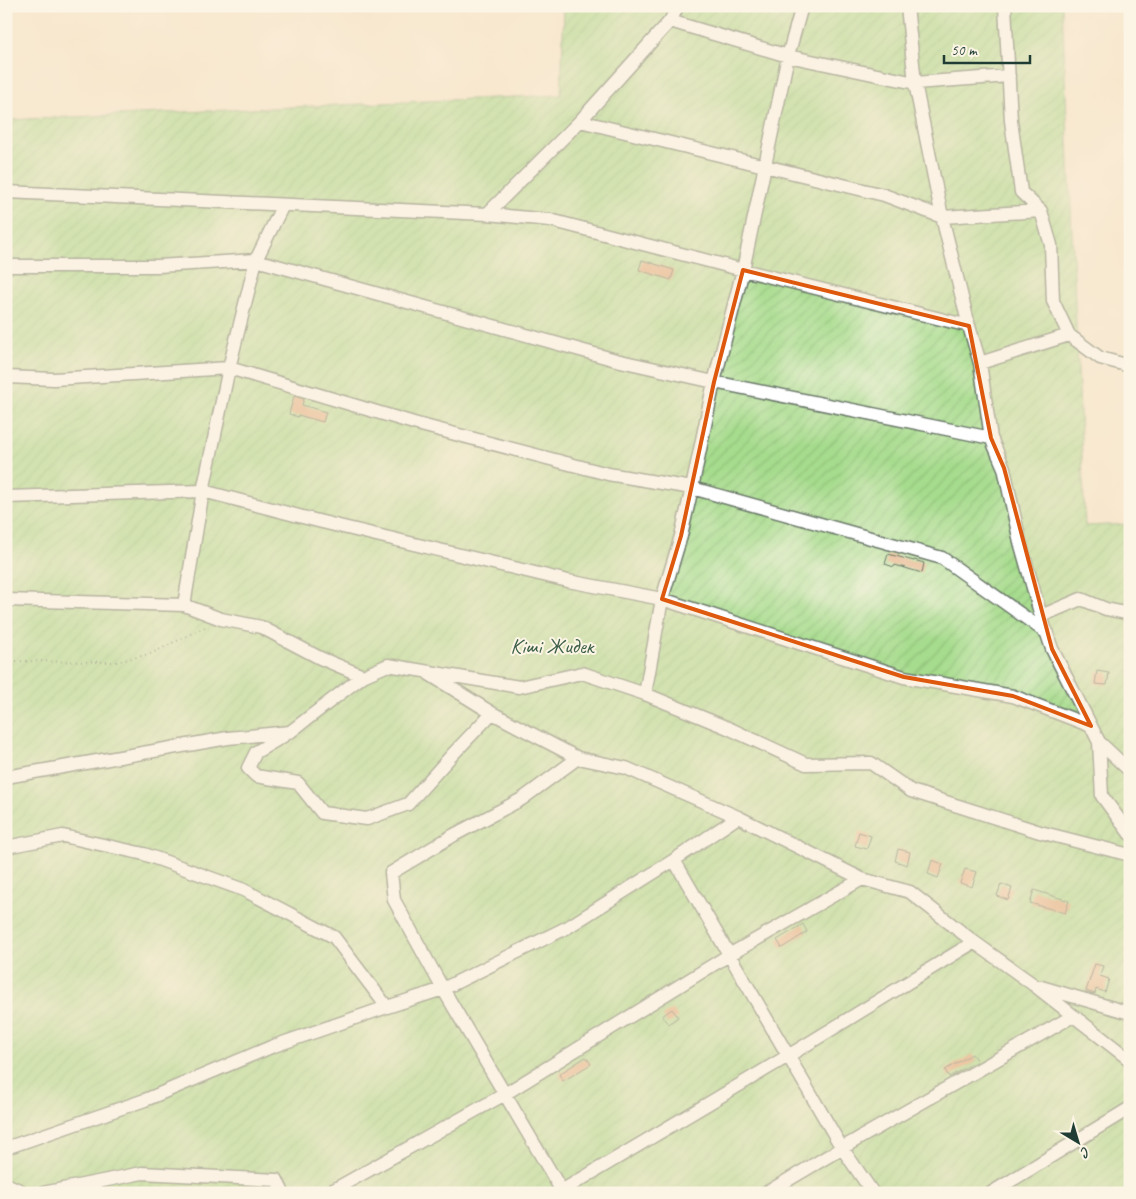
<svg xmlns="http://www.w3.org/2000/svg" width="1136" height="1199" viewBox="0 0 1136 1199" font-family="Caveat,sans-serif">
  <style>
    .garden { fill: url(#garden-furrows); stroke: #628c60 }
    .building { fill: #de9f70 }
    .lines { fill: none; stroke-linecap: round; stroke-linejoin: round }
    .street-casing { stroke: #6b786a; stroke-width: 15 }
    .path { stroke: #6b786a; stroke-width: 2; stroke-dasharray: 1 4; stroke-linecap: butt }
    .street { stroke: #fff; stroke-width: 12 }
    .marked { fill: none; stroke: #de580e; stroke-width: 4; stroke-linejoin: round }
    .labels { text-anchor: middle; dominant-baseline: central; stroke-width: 4; stroke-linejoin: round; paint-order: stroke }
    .park-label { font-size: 21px; fill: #3a5d46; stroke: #fcf5e5 }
  </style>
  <defs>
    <pattern id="garden-furrows" width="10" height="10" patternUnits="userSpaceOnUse" patternTransform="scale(1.25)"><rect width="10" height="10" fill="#a6dc8d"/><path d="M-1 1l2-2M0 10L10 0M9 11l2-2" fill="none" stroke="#8ebe7a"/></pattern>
  </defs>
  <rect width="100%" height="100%" fill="#fcf5e5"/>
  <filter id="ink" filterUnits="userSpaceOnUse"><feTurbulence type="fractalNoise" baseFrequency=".02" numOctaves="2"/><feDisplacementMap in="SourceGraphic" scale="10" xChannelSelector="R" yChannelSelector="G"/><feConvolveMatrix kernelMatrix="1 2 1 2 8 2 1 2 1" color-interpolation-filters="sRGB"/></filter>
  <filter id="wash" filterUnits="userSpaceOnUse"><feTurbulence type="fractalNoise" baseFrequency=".0096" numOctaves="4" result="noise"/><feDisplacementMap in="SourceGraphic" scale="20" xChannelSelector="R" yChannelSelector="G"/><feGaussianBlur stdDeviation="1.12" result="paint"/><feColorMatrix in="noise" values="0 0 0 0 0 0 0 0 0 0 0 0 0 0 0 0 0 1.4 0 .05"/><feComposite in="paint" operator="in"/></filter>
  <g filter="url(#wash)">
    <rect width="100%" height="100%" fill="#f7e7ce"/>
    <!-- garden -->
    <path class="garden" d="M 564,6 L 1062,6 L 1085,526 L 1130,524 L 1130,1193 L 6,1193 L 6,120 L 561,95 Z"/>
    <g id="blocks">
      <!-- building -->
      <path class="building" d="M 642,260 L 674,270 L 671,280 L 639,270 Z
        M 294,396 L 304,399 L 302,405 L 326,412 L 323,422 L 298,415 L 298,417 L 289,414 Z
        M 888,554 L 914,561 L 914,560 L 924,563 L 922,573 L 895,565 L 894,567 L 885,564 Z
        M 1097,671 L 1109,673 L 1107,685 L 1095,684 Z
        M 859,832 L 871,836 L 867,849 L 855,846 Z
        M 898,849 L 910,852 L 907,865 L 895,861 Z
        M 932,860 L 943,864 L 938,878 L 928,874 Z
        M 965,869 L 977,872 L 972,887 L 960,883 Z
        M 1001,884 L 1012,888 L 1008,900 L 997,896 Z
        M 1034,890 L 1069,901 L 1065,913 L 1030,903 Z
        M 803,924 L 807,932 L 782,948 L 777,940 Z
        M 1095,964 L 1103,966 L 1100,976 L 1109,979 L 1105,992 L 1096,989 L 1095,994 L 1086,991 Z
        M 672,1009 L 678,1017 L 668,1024 L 662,1016 Z
        M 972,1054 L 977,1061 L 949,1077 L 945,1070 Z
        M 586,1057 L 591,1064 L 563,1081 L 559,1074 Z"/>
    </g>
  </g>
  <g filter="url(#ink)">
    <use href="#blocks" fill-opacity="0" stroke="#6b786a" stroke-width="1"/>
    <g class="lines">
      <defs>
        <path id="street" d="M 907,6 L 915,83 L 942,217 L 969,326
          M 1005,6 L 1011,121 L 1021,192 L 1041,211 L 1051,245 L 1053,301 L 1069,335 L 1100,358 L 1130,366
          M 670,21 L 788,56 L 915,83 L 1009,76
          M 580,121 L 884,195 L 942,217 L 1041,211
          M 6,192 L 487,214 L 550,220 L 743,270 L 969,326 L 980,363 L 991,438 L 1004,468 L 1020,542 L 1041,616 L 1052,649 L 1099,742 L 1102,796 L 1130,834
          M 487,214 L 580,121 L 670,21 L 678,6
          M 6,266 L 158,266 L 256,260 L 616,360 L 714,382 L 991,438
          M 980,363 L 1069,335
          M 6,377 L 54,379 L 229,368 L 417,424 L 608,474 L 692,488 L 942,558 L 1047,633
          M 6,497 L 203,491 L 318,521 L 568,581 L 662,599 L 904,677 L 1013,696 L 1091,726
          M 6,600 L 184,605 L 221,619 L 261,627 L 320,658 L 363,676
          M 184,605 L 203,491 L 229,368 L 256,260 L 283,205
          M 1041,616 L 1081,599 L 1106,609 L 1130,614
          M 429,674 L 492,713 L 578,758 L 626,768 L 738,817 L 862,879 L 910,892 L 974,942 L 1034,985 L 1130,1060
          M 645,694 L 662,599 L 681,536 L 692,488 L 714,382 L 743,270 L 788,56 L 802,6
          M 285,735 L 256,752 L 248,768 L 256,776 L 298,783 L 322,813 L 367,819 L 408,804 L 452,755 L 492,713
          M 1099,742 L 1130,771
          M 6,777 L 228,738 L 290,732 L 363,676 L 388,665 L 519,687 L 582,673 L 645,694 L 728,728 L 806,764 L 871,763 L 911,791 L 1040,832 L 1130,855
          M 6,847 L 63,836 L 144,854 L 244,890 L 334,937 L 387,1007
          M 674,860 L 842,1148 L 873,1193
          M 1041,987 L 1130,1013
          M 6,1148 L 145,1100 L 271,1047 L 387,1007 L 443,989 L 568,927 L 674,860 L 738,817
          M 6,1184 L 26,1193
          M 43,1193 L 142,1173 L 277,1180 L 283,1193
          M 328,1193 L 505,1094 L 729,955 L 862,879
          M 558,1193 L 788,1056 L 974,942
          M 563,1193 L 443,989 L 394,900 L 391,873 L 454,835 L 522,799 L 578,758
          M 766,1193 L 842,1148 L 1073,1016
          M 991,1193 L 1130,1108"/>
      </defs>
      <!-- street casing -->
      <use href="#street" class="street-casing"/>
      <!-- path -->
      <path class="path" d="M 6,661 L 116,662 L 150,654 L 205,627"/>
      <!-- street -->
      <use href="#street" class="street"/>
    </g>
  </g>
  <!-- marked area -->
  <path d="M0 0H1136V1199H0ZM 743,270 L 969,326 L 991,438 L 1004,468 L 1052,649 L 1091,726 L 1013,696 L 904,677 L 662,599 L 681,536 L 714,382 Z" fill="#f7e7ce" fill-opacity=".55" fill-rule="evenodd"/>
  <path class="marked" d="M 743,270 L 969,326 L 991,438 L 1004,468 L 1052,649 L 1091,726 L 1013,696 L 904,677 L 662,599 L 681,536 L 714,382 Z"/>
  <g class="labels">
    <!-- park labels -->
    <g class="park-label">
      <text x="552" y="646">Кіші Жидек</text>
    </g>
  </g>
  <!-- margin -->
  <rect width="1136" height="1199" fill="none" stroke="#fcf5e5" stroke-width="25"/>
  <!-- north arrow -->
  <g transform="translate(1078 1142) rotate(142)" stroke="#fcf5e5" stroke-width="4" paint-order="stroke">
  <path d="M0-4L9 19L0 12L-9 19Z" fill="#1f3d34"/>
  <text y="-8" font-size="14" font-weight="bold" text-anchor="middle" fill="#1f3d34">С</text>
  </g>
  <!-- scale -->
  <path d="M944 55v8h86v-8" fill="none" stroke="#1f3d34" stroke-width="2.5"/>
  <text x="951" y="55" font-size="15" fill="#1f3d34" stroke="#fcf5e5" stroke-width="4" paint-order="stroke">50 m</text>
</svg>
